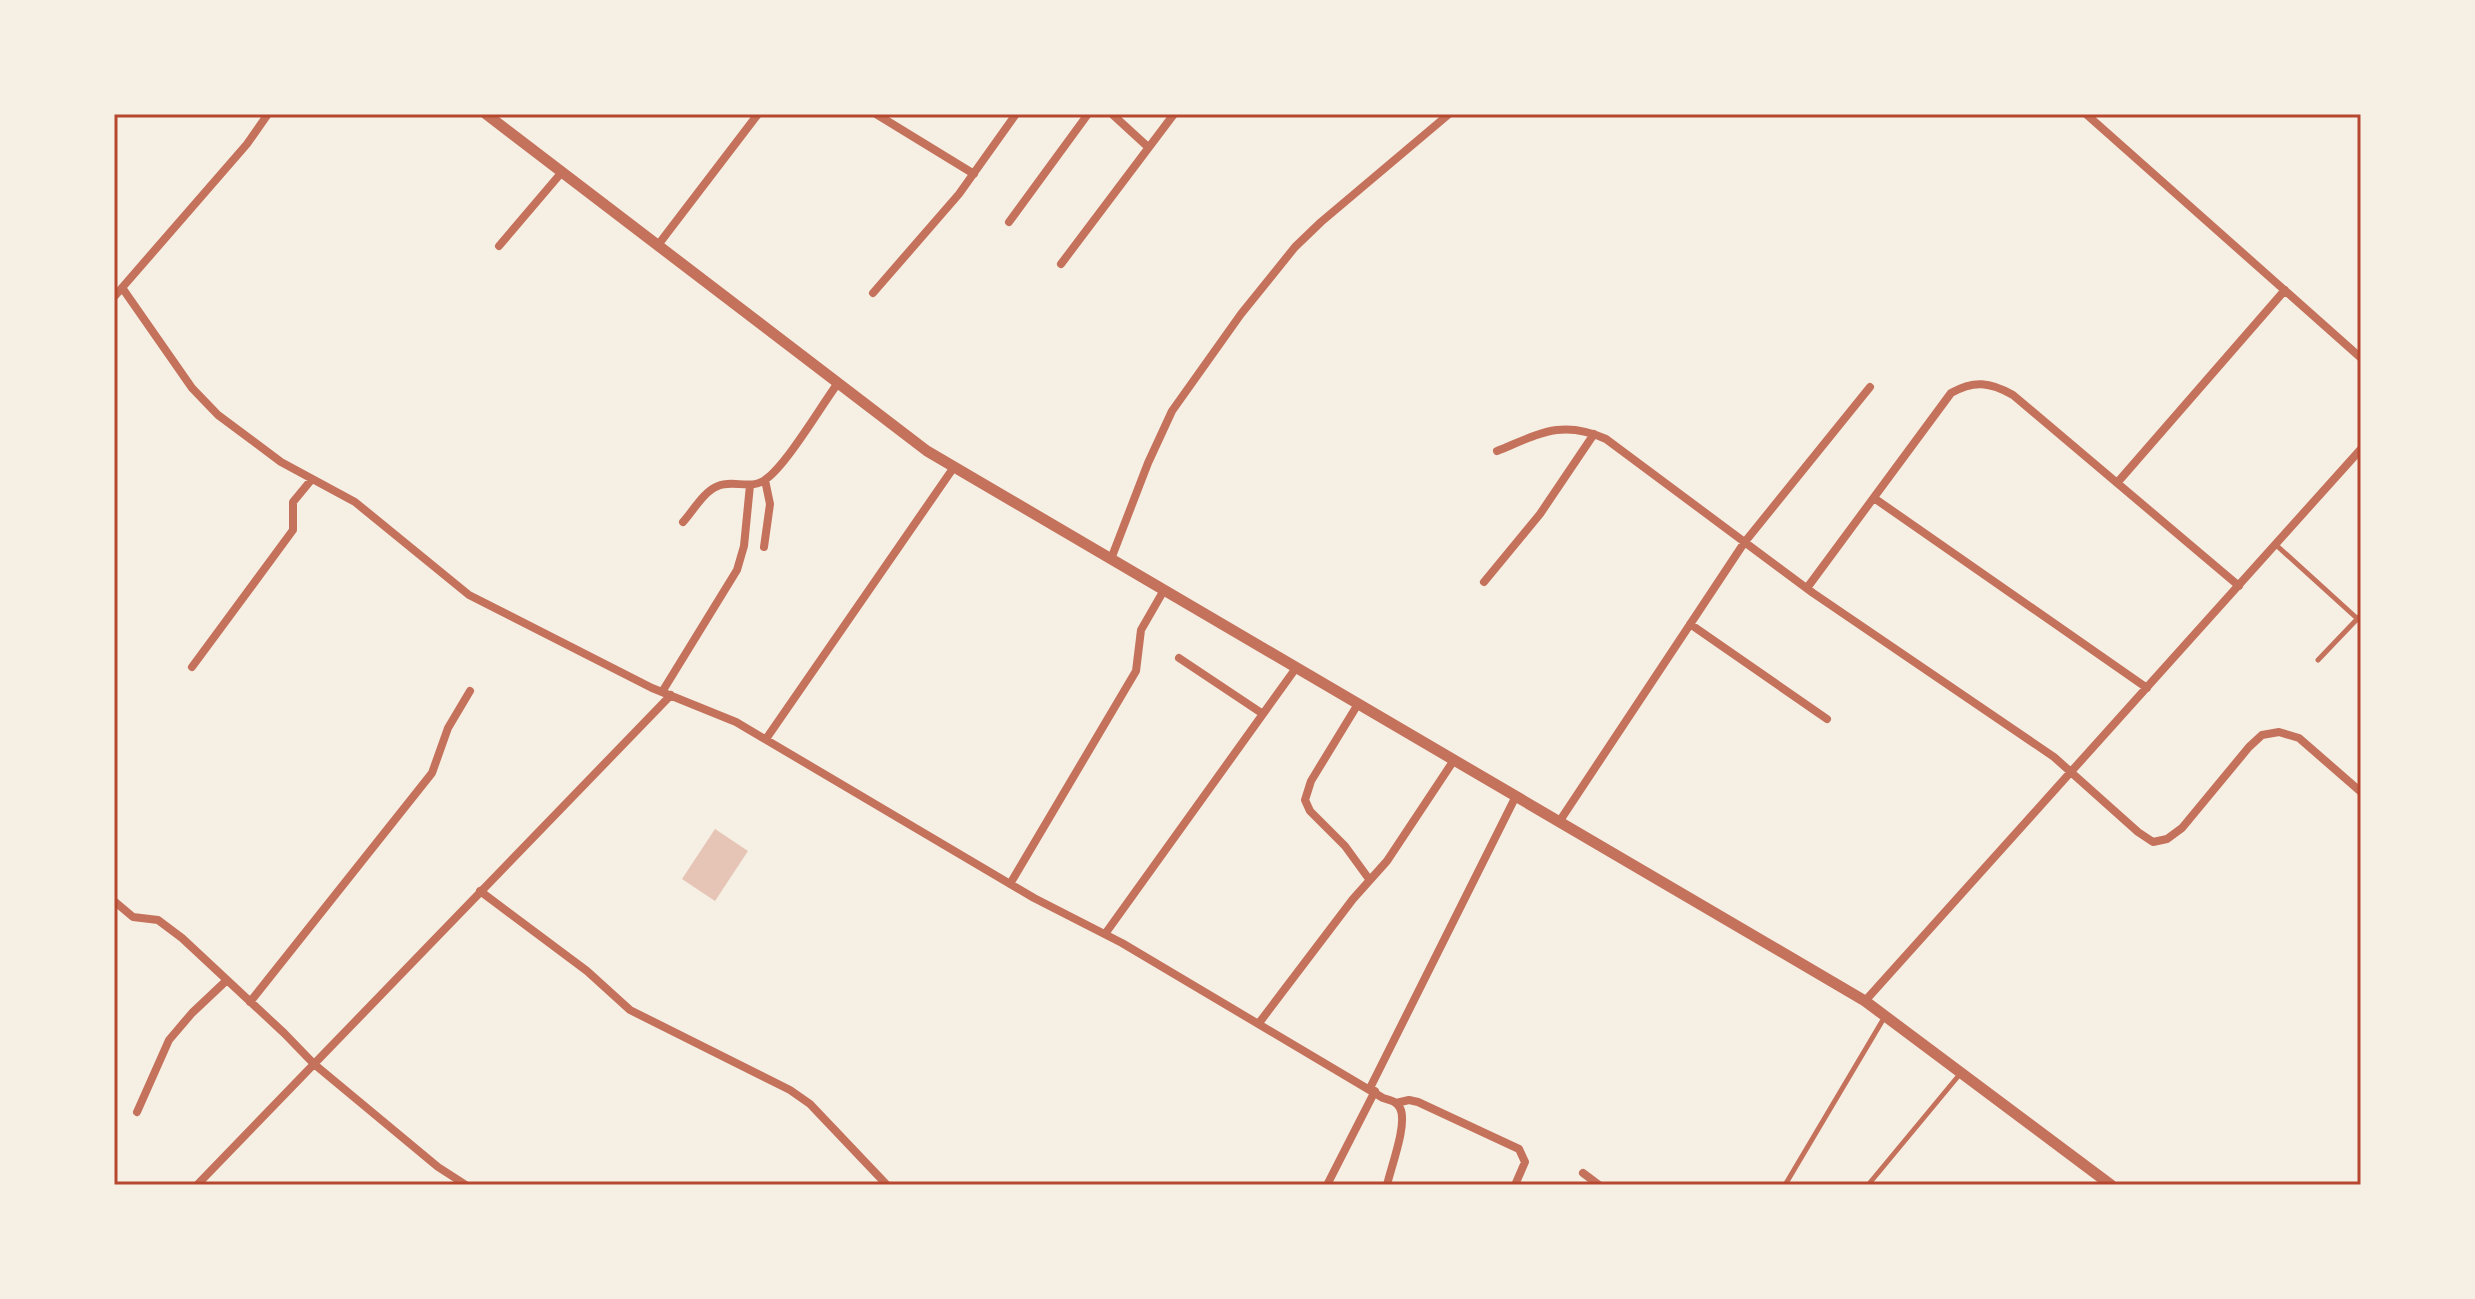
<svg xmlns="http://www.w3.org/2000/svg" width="2475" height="1299" viewBox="0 0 2475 1299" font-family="Manrope,sans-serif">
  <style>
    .building { fill: #e6c5b7 }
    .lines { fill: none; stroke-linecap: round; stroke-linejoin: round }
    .service { stroke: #c5725c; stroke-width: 5 }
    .minor { stroke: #c5725c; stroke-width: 8 }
    .tertiary { stroke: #c5725c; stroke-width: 11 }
    .neatline { fill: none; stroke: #b5482f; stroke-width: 3 }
  </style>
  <rect width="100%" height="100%" fill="#f6efe4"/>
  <!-- building -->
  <path class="building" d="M 715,829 L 748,851 L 715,901 L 682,879 Z"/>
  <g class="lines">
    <!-- service -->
    <path class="service" d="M 2275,544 L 2361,622
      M 2318,660 L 2361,615
      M 1785,1185 L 1884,1018
      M 1868,1185 L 1960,1074"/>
    <!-- minor -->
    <path class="minor" d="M 876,114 L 974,174
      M 1112,114 L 1148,147
      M 2086,114 L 2361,358
      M 1009,222 L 1088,114
      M 658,245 L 758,114
      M 499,246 L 562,172
      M 1061,264 L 1174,114
      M 123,289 L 192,388 L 218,415 L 281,462 L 355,502 L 469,595 L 652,688 L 736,722 L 1034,898 L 1122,943 L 1383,1098 C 1390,1100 1396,1101 1400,1108 C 1408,1123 1391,1167 1387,1185
      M 873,293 L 959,194 L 1016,114
      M 114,297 L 247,144 L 268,114
      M 1497,451 C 1539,434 1561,419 1606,439 L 1813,593 L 2054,757 L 2138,832 L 2153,842 L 2167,839 L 2182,828 L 2249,747 L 2262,735 L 2279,732 L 2299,738 L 2361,792
      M 2117,483 L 2285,290
      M 1874,498 L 2147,688
      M 683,522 C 693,511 704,491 718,486 C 733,479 751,491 766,479 C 787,464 821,406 838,383
      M 764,547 L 770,504 L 765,480
      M 1111,559 L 1148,463 L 1172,411 L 1241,314 L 1295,247 L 1321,222 L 1449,114
      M 1484,582 L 1540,514 L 1594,434
      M 1807,588 L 1951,393 C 1974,380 1990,382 2013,395 L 2239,586
      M 1690,624 L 1827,719
      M 1179,658 L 1263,714
      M 192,667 L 293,530 L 293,502 L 312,479
      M 662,692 L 737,570 L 744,546 L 750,485
      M 1358,704 L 1311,781 L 1305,800 L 1310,811 L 1345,846 L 1369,879
      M 766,739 L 954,467
      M 1559,822 L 1744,543 L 1870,387
      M 1010,884 L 1136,671 L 1141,630 L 1164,590
      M 480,891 L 587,971 L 630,1010 L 790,1090 L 810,1104 L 887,1185
      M 114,901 L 133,917 L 158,920 L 182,938 L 284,1033 L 314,1064 L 438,1167 L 466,1185
      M 1105,934 L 1296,668
      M 1865,1001 L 2361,449
      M 250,1002 L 432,773 L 448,728 L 470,691
      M 1259,1023 L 1353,899 L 1387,861 L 1454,760
      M 1370,1088 L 1516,796
      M 1396,1103 L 1409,1100 L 1418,1102 L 1519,1149 L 1525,1162 L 1515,1185
      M 137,1112 L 169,1040 L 192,1013 L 227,980
      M 1583,1173 L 1599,1185
      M 197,1185 L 671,695
      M 1327,1185 L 1375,1091"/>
    <!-- tertiary -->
    <path class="tertiary" d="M 486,114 L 927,451 L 1865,1001 L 2111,1185"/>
  </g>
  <!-- border -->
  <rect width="2475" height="1299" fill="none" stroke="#f6efe4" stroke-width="232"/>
  <rect x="116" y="116" width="2243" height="1067" class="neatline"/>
</svg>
